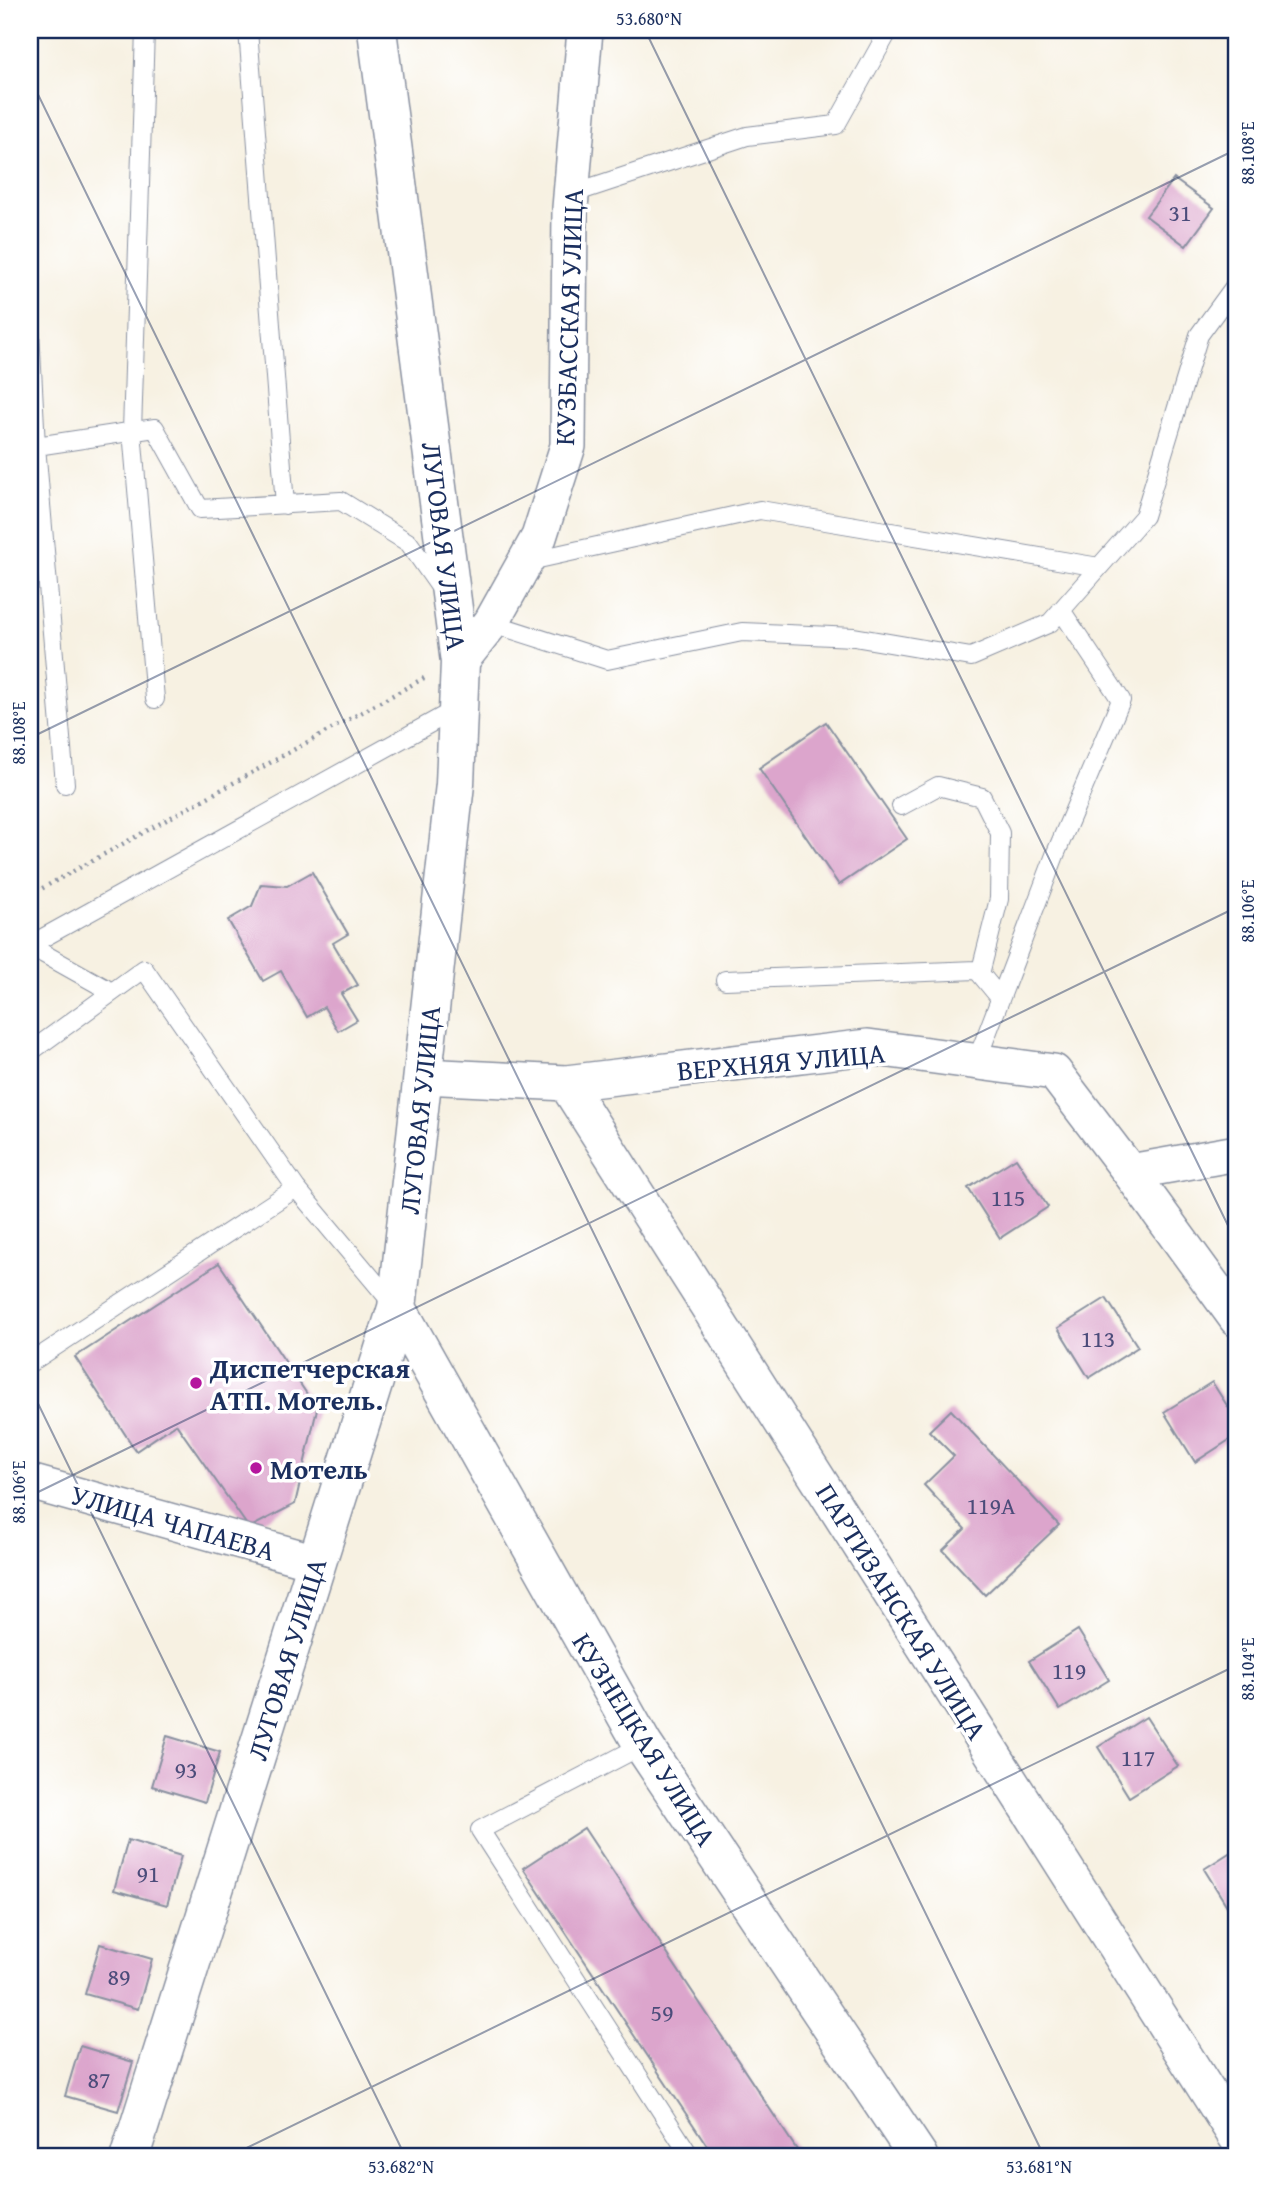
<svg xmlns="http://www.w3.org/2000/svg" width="1267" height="2186" viewBox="0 0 1267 2186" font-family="'Gentium Book Plus',serif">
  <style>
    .building { fill: #dca5cc }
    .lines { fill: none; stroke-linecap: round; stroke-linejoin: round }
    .lane-casing { stroke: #8990a0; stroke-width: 20 }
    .street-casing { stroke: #8990a0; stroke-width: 38 }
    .secondary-casing { stroke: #8990a0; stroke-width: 41 }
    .path { stroke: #8990a0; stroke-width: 4.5; stroke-dasharray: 2 5; stroke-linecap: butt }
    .lane { stroke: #fff; stroke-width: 18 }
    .street { stroke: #fff; stroke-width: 35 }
    .secondary { stroke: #fff; stroke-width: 38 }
    .ticks { fill: none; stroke: #1b2f5e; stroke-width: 2; stroke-opacity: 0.45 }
    .poi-dot { fill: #b5179e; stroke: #fff; stroke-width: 2.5 }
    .labels { text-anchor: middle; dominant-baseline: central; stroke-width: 7; stroke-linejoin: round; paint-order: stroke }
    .number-label { font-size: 24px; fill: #4b4c7a }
    .street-label { font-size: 28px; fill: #1b2f5e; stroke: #fff }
    .poi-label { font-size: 28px; font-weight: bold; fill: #1b2f5e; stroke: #fff; text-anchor: start }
    .neatline { fill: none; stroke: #1b2f5e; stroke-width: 2.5 }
    .ticks-label { font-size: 18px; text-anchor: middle; fill: #1b2f5e }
  </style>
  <rect width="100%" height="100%" fill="#fff"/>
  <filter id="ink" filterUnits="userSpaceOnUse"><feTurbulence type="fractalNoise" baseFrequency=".0143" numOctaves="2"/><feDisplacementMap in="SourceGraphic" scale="14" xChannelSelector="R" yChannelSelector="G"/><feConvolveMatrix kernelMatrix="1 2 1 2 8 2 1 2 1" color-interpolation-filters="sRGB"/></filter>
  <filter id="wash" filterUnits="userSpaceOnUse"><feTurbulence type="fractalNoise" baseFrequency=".00686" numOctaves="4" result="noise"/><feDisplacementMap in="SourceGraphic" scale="28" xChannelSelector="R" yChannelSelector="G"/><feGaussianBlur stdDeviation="1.57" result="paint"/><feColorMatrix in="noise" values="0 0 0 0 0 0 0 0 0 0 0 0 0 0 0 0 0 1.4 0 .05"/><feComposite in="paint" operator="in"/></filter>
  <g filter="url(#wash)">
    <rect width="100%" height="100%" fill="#f7f1e2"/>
    <g id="blocks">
      <!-- building -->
      <path class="building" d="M 1174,179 L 1214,208 L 1186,246 L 1146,216 Z
        M 826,722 L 907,839 L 839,885 L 759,768 Z
        M 312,872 L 348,934 L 333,943 L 358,985 L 341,994 L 357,1020 L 338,1031 L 324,1007 L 307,1017 L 281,971 L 263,981 L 228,920 L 252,906 L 261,884 L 287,886 Z
        M 1016,1158 L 1048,1207 L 1000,1238 L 968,1188 Z
        M 219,1263 L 317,1409 L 295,1504 L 249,1528 L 176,1424 L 136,1451 L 75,1357 Z
        M 1106,1298 L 1138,1347 L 1089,1378 L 1058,1328 Z
        M 1212,1382 L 1237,1421 L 1237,1435 L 1195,1462 L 1164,1412 Z
        M 951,1410 L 1059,1525 L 985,1595 L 943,1550 L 965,1529 L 924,1485 L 954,1456 L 929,1431 Z
        M 1078,1630 L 1109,1680 L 1060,1710 L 1029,1661 Z
        M 1146,1717 L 1178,1766 L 1129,1797 L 1098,1747 Z
        M 167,1736 L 220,1752 L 205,1802 L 152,1786 Z
        M 584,1828 L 801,2156 L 714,2156 L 523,1868 Z
        M 128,1840 L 181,1856 L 167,1905 L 114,1890 Z
        M 1237,1848 L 1237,1918 L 1235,1919 L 1204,1869 Z
        M 100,1944 L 152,1959 L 138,2009 L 85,1994 Z
        M 80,2046 L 133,2062 L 118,2111 L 65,2096 Z"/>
    </g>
  </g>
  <g filter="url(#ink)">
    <use href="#blocks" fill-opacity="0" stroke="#8990a0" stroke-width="2"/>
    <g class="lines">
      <defs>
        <path id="lane" d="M 145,30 L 132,431 L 155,699
          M 248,30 L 285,505
          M 571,194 L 747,136 L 836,125 L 889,30
          M 30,330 L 36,446 L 65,784
          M 30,447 L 155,428 L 200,509 L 341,501 L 409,543 L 442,590
          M 525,562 L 760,510 L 1099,567
          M 491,623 L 607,660 L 742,632 L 854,637 L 971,657 L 1050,623 L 1144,516 L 1199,335 L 1237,283
          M 901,806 L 938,786 L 982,797 L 1000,833 L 999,899 L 980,974
          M 30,945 L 458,708
          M 30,946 L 112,992
          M 725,980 L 977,970 L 1000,998
          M 30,1052 L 144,969 L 296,1188 L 394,1305
          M 977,1060 L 1055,855 L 1121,700 L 1061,610
          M 30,1363 L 296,1188
          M 643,1745 L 480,1830 L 690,2156"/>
        <path id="street" d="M 460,662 L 491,623 L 539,537 L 568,446 L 570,208 L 585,30
          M 423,1076 L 566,1083 L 868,1047 L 1054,1072 L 1130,1172 L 1237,1153
          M 566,1083 L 1237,2138
          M 1130,1172 L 1237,1319
          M 30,1482 L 316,1562"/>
        <path id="secondary" d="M 397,1308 L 643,1745 L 918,2156
          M 130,2156 L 397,1308 L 455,784 L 460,662 L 377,30"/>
      </defs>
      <!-- lane casing -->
      <use href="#lane" class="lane-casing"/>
      <!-- street casing -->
      <use href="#street" class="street-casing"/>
      <!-- secondary casing -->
      <use href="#secondary" class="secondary-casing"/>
      <!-- path -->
      <path class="path" d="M 30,895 L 424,678"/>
      <!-- lane -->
      <use href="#lane" class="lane"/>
      <!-- street -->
      <use href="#street" class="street"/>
      <!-- secondary -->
      <use href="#secondary" class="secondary"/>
    </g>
  </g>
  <!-- ticks -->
  <path class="ticks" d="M 645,30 L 1237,1244M 30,78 L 1044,2156M 30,738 L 1237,149M 30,1387 L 405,2156M 30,1496 L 1237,907M 230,2156 L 1237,1665"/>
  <!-- markers -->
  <g class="poi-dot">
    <circle cx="196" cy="1383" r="7"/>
    <circle cx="256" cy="1468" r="7"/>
  </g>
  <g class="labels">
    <!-- number labels -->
    <g class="number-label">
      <text x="1180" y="212">31</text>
      <text x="1008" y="1197">115</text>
      <text x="1098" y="1338">113</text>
      <text x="991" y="1505">119А</text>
      <text x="1069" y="1670">119</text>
      <text x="1138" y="1757">117</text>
      <text x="186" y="1769">93</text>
      <text x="148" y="1873">91</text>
      <text x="119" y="1976">89</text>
      <text x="662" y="2012">59</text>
      <text x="99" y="2079">87</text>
    </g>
    <!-- street labels -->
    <g class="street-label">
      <text transform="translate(568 317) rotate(-88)">КУЗБАССКАЯ УЛИЦА</text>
      <text transform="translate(445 546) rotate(83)">ЛУГОВАЯ УЛИЦА</text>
      <text transform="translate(781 1061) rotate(-5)">ВЕРХНЯЯ УЛИЦА</text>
      <text transform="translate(419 1110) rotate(-84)">ЛУГОВАЯ УЛИЦА</text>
      <text transform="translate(173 1522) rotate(16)">УЛИЦА ЧАПАЕВА</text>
      <text transform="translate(902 1611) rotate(58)">ПАРТИЗАНСКАЯ УЛИЦА</text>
      <text transform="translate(286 1659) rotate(-73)">ЛУГОВАЯ УЛИЦА</text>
      <text transform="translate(645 1739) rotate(58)">КУЗНЕЦКАЯ УЛИЦА</text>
    </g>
    <!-- poi labels -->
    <g class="poi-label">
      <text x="210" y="1367">Диспетчерская<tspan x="210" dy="32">АТП. Мотель.</tspan></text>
      <text x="270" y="1468">Мотель</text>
    </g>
  </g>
  <!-- margin -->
  <rect width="1267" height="2186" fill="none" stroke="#fff" stroke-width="77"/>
  <rect x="38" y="38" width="1190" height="2110" class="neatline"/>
  <g class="ticks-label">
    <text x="649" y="25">53.680°N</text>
    <text transform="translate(1248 153) rotate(-90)" y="6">88.108°E</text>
    <text transform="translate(19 733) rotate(-90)" y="6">88.108°E</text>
    <text transform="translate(1248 911) rotate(-90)" y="6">88.106°E</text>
    <text transform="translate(19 1492) rotate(-90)" y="6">88.106°E</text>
    <text transform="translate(1248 1669) rotate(-90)" y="6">88.104°E</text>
    <text x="401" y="2173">53.682°N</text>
    <text x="1039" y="2173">53.681°N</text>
  </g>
</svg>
